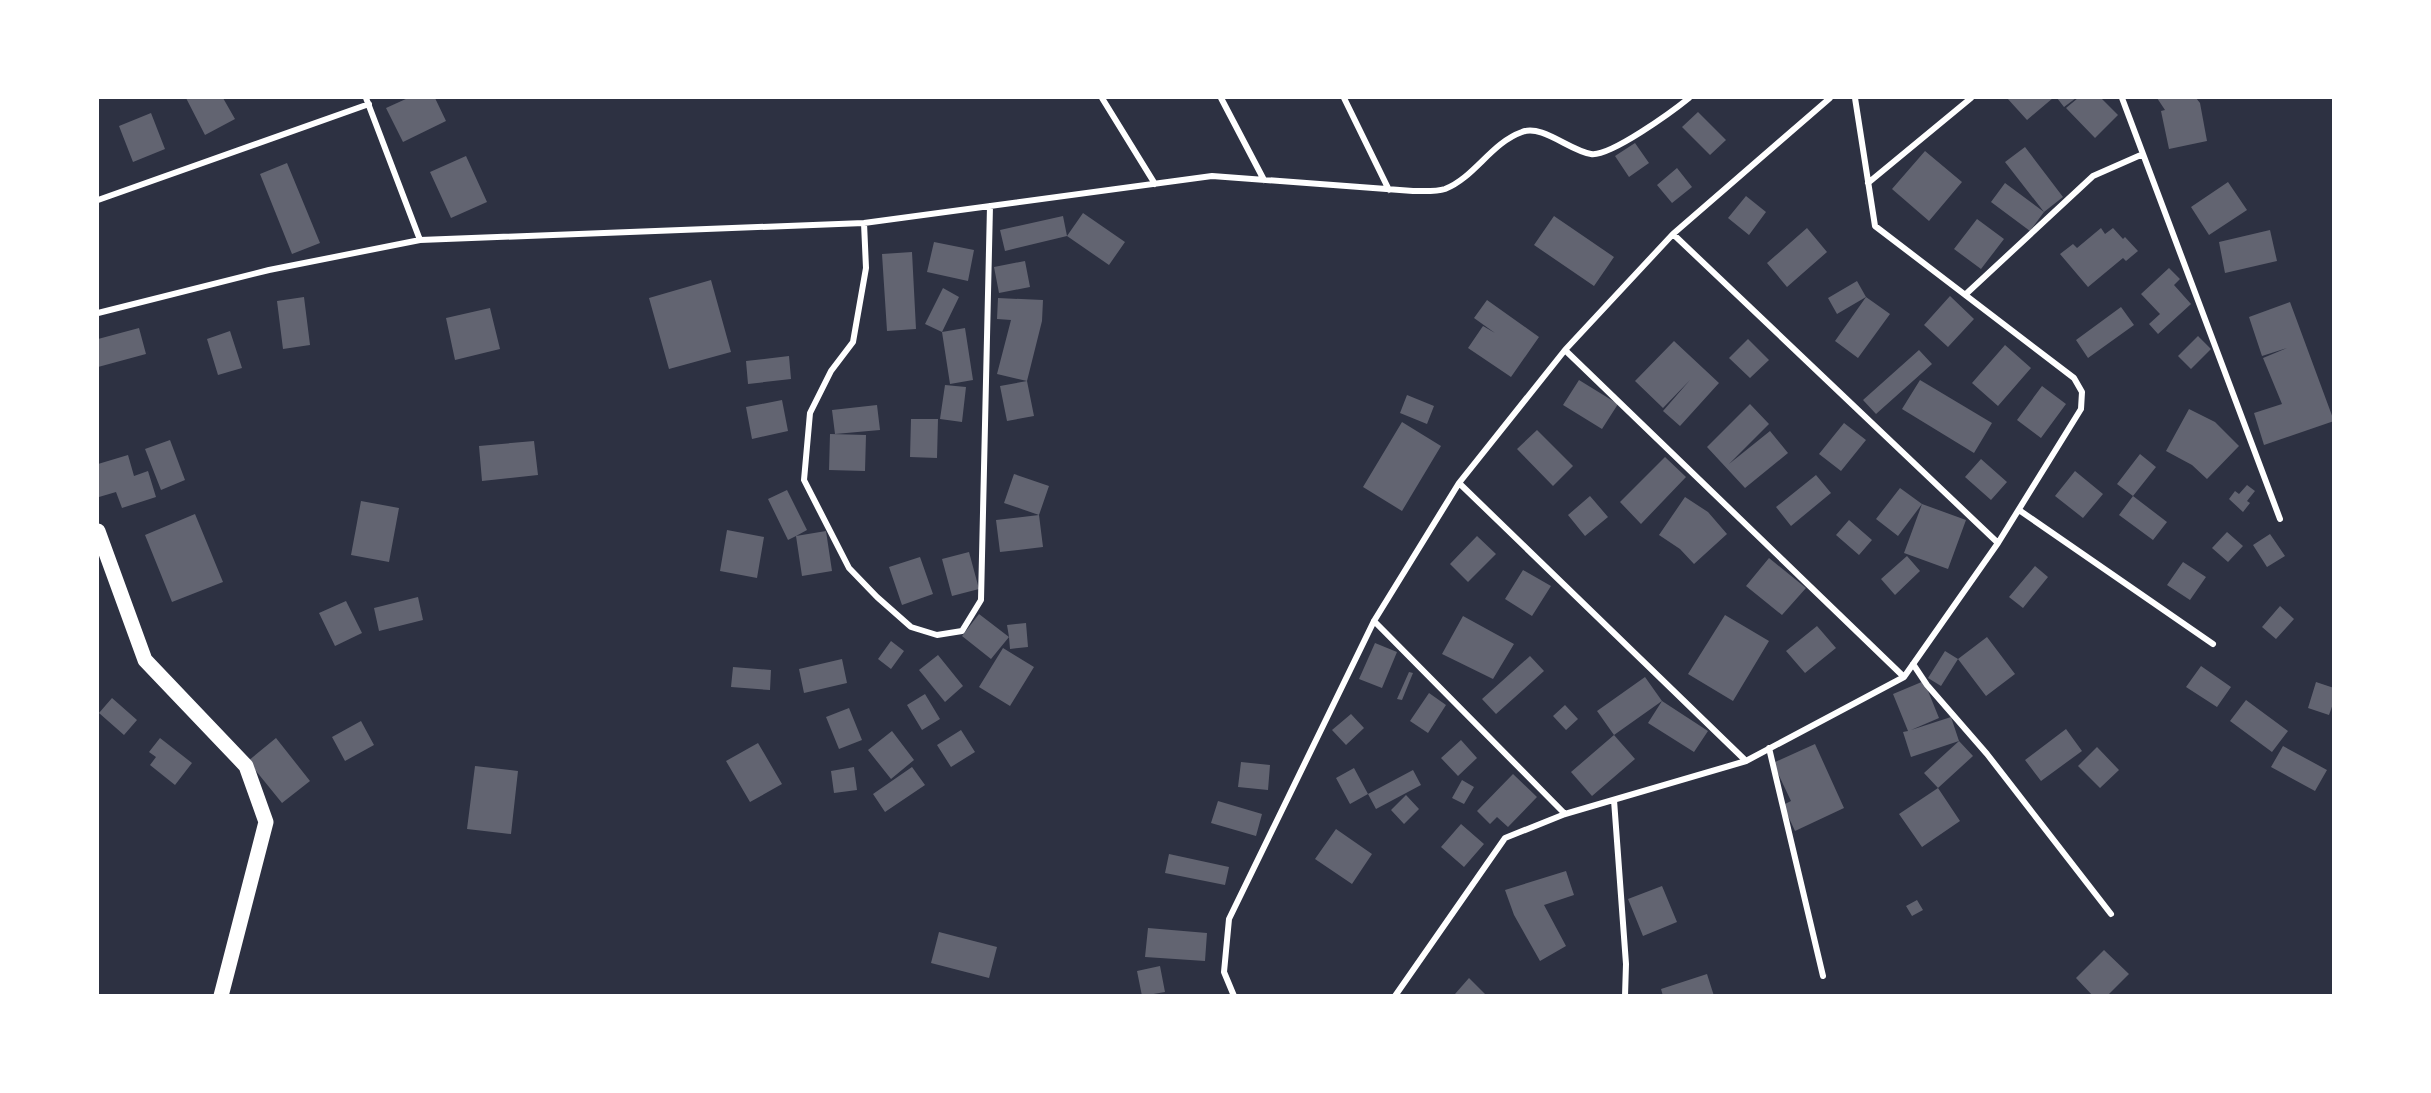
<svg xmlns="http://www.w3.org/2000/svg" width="2431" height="1093" viewBox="0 0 2431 1093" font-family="Arial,sans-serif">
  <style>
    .building { fill: #626471 }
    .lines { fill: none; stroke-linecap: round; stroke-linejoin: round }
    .minor { stroke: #fff; stroke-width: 6 }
    .primary { stroke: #fff; stroke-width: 15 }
  </style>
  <rect width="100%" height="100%" fill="#2d3142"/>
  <!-- building -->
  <path class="building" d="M 186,98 L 223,98 L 235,119 L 205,135 Z
    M 408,98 L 435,98 L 446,121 L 403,142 L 386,108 Z
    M 2007,98 L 2053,98 L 2027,120 Z
    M 2057,98 L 2076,98 L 2064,107 Z
    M 2078,98 L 2101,98 L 2118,115 L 2095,138 L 2066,108 Z
    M 2157,98 L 2196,98 L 2200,103 L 2207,141 L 2169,149 L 2161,111 L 2165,110 Z
    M 1698,112 L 1726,140 L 1710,155 L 1682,127 Z
    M 151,113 L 165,149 L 133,162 L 119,126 Z
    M 1635,143 L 1649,163 L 1629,177 L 1615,156 Z
    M 2025,147 L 2063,197 L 2044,212 L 2005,162 Z
    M 1925,151 L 1962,182 L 1929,221 L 1892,189 Z
    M 466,156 L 487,202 L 451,218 L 430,172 Z
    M 287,163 L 320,243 L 292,254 L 260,174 Z
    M 1677,168 L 1692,187 L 1672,203 L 1657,185 Z
    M 2228,182 L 2247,210 L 2209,235 L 2191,207 Z
    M 2005,183 L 2044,212 L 2030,231 L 1991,202 Z
    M 1746,196 L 1766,212 L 1749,235 L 1728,218 Z
    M 1083,213 L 1125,242 L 1109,265 L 1067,236 Z
    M 1063,216 L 1067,236 L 1005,251 L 1000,230 Z
    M 1554,216 L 1614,257 L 1594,286 L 1534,245 Z
    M 1977,219 L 2004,239 L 1981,269 L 1954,249 Z
    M 1807,228 L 1827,252 L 1787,287 L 1767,263 Z
    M 2101,228 L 2105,234 L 2113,228 L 2123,239 L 2125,237 L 2138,251 L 2126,261 L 2123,258 L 2088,287 L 2060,254 L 2073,244 L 2077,248 Z
    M 2270,230 L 2277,261 L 2225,273 L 2219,242 Z
    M 934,242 L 974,250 L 968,281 L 927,272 Z
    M 912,252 L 916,329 L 887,331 L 882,254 Z
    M 1025,261 L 1030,287 L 999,293 L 994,267 Z
    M 2169,268 L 2180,279 L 2174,285 L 2191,304 L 2158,334 L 2149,324 L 2160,314 L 2141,294 Z
    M 711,280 L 731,352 L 669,369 L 649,298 Z
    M 1857,281 L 1866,297 L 1837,314 L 1828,298 Z
    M 943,288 L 959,297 L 942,332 L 925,324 Z
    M 1950,296 L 1974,319 L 1948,347 L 1924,325 Z
    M 304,297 L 310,345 L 283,349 L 277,301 Z
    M 1866,297 L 1890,314 L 1858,358 L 1835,341 Z
    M 998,298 L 1043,300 L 1042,321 L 1027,381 L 997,374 L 1011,320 L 997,319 Z
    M 1487,300 L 1539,337 L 1511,377 L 1468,348 L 1483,326 L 1495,333 L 1474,318 Z
    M 2290,302 L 2334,421 L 2264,445 L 2254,413 L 2282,404 L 2263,358 L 2287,348 L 2262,356 L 2249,317 Z
    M 2121,307 L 2134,325 L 2088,358 L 2076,340 Z
    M 490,308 L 500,349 L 455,360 L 446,318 Z
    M 139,328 L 146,354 L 98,367 L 98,339 Z
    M 965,328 L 973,380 L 950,384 L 942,332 Z
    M 230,331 L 242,368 L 218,375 L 207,339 Z
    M 2198,336 L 2211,349 L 2191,369 L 2178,356 Z
    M 1748,339 L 1769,360 L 1750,378 L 1729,358 Z
    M 1674,341 L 1719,383 L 1680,426 L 1663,411 L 1690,380 L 1663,408 L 1635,381 Z
    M 2005,345 L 2031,368 L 1998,406 L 1972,383 Z
    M 1919,350 L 1932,364 L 1876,414 L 1863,400 Z
    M 789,356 L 791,379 L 748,384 L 746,361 Z
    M 1579,380 L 1618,404 L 1602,429 L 1563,405 Z
    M 1920,380 L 1992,423 L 1974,453 L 1902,409 Z
    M 1027,381 L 1034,416 L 1007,421 L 1000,386 Z
    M 945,385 L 966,387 L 962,422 L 940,419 Z
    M 2042,386 L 2066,404 L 2041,438 L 2017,420 Z
    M 1407,395 L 1434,406 L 1427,424 L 1400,413 Z
    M 782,400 L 788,431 L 752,439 L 746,407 Z
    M 1750,404 L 1769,424 L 1729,464 L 1770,431 L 1788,453 L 1745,488 L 1707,447 Z
    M 877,405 L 880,430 L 835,434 L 832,410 Z
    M 2189,409 L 2215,422 L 2239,446 L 2207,479 L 2192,465 L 2166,451 Z
    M 911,419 L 938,419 L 937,458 L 910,457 Z
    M 1402,422 L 1441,446 L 1402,511 L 1363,487 Z
    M 1844,423 L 1866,440 L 1841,471 L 1819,454 Z
    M 1537,430 L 1573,466 L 1553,486 L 1517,449 Z
    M 830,434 L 866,435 L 865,471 L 829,470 Z
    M 170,440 L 185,480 L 161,490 L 145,449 Z
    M 534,441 L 538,475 L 482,481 L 479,446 Z
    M 2140,454 L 2156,467 L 2133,496 L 2167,522 L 2153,540 L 2119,515 L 2133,496 L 2117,484 Z
    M 128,455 L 134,476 L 148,471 L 156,497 L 122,508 L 116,492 L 99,497 L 98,464 Z
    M 1665,457 L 1686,477 L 1641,524 L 1620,502 Z
    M 1981,459 L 2007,482 L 1991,500 L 1965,477 Z
    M 2075,471 L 2103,494 L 2083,518 L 2055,496 Z
    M 1014,474 L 1049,486 L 1039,515 L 1004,503 Z
    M 1816,475 L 1831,493 L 1791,526 L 1776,507 Z
    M 2247,485 L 2255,491 L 2247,501 L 2250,503 L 2243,512 L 2229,499 L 2235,491 L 2239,494 Z
    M 1900,488 L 1922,504 L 1966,520 L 1948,569 L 1904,553 L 1922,504 L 1898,536 L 1876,519 Z
    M 787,490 L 807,530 L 796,536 L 826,531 L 832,571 L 802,576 L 796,536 L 788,540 L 768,499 Z
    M 1590,496 L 1608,517 L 1585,536 L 1568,515 Z
    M 1685,497 L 1708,512 L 1727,534 L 1694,564 L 1680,549 L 1659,535 Z
    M 361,501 L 399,508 L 389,562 L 351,555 Z
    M 195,514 L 223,582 L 172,602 L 145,535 Z
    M 1039,515 L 1043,547 L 1000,552 L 996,520 Z
    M 1849,520 L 1872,540 L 1859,555 L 1836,535 Z
    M 727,530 L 764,537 L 757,578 L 720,571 Z
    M 2227,532 L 2243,546 L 2228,562 L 2212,548 Z
    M 2270,534 L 2285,556 L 2267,567 L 2253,545 Z
    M 1477,536 L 1496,554 L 1468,582 L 1450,564 Z
    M 969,552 L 979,589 L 952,596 L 942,559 Z
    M 1907,556 L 1920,571 L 1895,595 L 1881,579 Z
    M 920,557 L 933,594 L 902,605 L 889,567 Z
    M 1769,558 L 1806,588 L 1782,615 L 1746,586 Z
    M 2183,562 L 2206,577 L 2190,600 L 2167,585 Z
    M 2035,566 L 2048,577 L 2023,608 L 2009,597 Z
    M 1523,570 L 1551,586 L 1532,616 L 1505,599 Z
    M 418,597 L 423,620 L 379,631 L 374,608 Z
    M 346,601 L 362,633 L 335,646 L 319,613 Z
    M 2280,606 L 2294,619 L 2276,639 L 2262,627 Z
    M 979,614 L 1009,637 L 1007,625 L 1026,623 L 1028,647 L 1010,649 L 1009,637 L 991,659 L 962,636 Z
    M 1725,615 L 1769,641 L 1733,701 L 1688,674 Z
    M 1463,616 L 1514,644 L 1493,679 L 1442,654 Z
    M 1817,626 L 1836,648 L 1805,673 L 1786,651 Z
    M 1987,637 L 2015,674 L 1986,696 L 1958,659 Z
    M 891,641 L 904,651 L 891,669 L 878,659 Z
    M 1375,643 L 1397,652 L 1382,688 L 1359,679 Z
    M 1003,648 L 1034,667 L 1010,706 L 979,687 Z
    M 1945,651 L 1958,659 L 1941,686 L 1928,678 Z
    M 938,655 L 963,686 L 945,702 L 919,670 Z
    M 1530,656 L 1544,671 L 1496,714 L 1482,699 Z
    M 842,659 L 847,683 L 804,693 L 799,669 Z
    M 2201,666 L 2231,687 L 2217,707 L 2186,687 Z
    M 733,667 L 771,670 L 770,690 L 731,687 Z
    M 1409,672 L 1413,673 L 1402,700 L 1397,699 Z
    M 1645,677 L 1662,701 L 1708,731 L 1694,752 L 1648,723 L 1662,701 L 1614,735 L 1597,711 Z
    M 1924,681 L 1939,718 L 1911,730 L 1951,717 L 1959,741 L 1911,757 L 1903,732 L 1908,731 L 1893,694 Z
    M 2316,682 L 2334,688 L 2334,701 L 2329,715 L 2308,708 Z
    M 1429,693 L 1446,705 L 1428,733 L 1410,721 Z
    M 925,694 L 940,719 L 922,730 L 907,705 Z
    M 112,698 L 137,720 L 124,735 L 99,713 Z
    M 2246,700 L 2288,731 L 2272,752 L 2230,721 Z
    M 1565,705 L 1578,719 L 1566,730 L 1553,716 Z
    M 849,708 L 862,740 L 839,749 L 826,717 Z
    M 1351,714 L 1364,728 L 1346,745 L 1332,730 Z
    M 361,721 L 374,745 L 345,761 L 332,737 Z
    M 2066,729 L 2082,751 L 2041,781 L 2025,760 Z
    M 961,730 L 975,752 L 951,767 L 937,745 Z
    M 892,731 L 914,760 L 891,779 L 868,750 Z
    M 1614,735 L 1635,759 L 1592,796 L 1571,772 Z
    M 160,738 L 192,763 L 175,785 L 150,765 L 156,757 L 149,752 Z
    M 276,738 L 310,781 L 282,803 L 248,761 Z
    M 1461,740 L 1477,758 L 1458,776 L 1441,758 Z
    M 1959,741 L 1973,756 L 1938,788 L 1924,773 Z
    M 758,743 L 782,784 L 750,802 L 726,761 Z
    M 1815,744 L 1844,808 L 1795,831 L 1783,805 L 1791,801 L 1773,763 Z
    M 2283,746 L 2327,770 L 2315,791 L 2271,767 Z
    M 2097,747 L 2119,770 L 2100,788 L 2078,766 Z
    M 1241,762 L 1270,765 L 1268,790 L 1238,787 Z
    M 475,766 L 518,771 L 511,834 L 467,829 Z
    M 854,767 L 857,790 L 834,793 L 831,771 Z
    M 912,767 L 925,785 L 885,812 L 873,794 Z
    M 1354,768 L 1368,794 L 1350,804 L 1336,778 Z
    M 1413,770 L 1421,785 L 1376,809 L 1368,794 Z
    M 1513,774 L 1537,797 L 1508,827 L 1497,817 L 1490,824 L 1477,811 Z
    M 1462,780 L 1474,787 L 1464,804 L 1452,798 Z
    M 1938,788 L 1960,821 L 1922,847 L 1899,814 Z
    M 1406,795 L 1419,809 L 1404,824 L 1391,810 Z
    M 1218,801 L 1262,814 L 1256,836 L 1211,823 Z
    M 1461,824 L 1484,844 L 1464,867 L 1441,847 Z
    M 1336,829 L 1372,854 L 1352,884 L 1315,859 Z
    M 1169,854 L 1229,867 L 1225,885 L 1165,873 Z
    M 1566,871 L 1574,895 L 1544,905 L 1566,946 L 1540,961 L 1514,915 L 1505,890 Z
    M 1662,886 L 1677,922 L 1643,936 L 1628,899 Z
    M 1917,900 L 1923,910 L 1912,916 L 1906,906 Z
    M 1148,928 L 1207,933 L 1205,961 L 1145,957 Z
    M 939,932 L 997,947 L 989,978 L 931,963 Z
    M 2104,950 L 2129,974 L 2107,996 L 2093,996 L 2076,978 Z
    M 1160,966 L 1165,992 L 1142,996 L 1137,971 Z
    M 1707,974 L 1714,996 L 1663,996 L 1661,989 Z
    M 1469,978 L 1487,996 L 1455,994 Z"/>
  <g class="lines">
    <!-- minor -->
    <path class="minor" d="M 366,98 L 420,240
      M 1102,98 L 1155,184
      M 1221,98 L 1264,180
      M 1344,98 L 1389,190
      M 2122,98 L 2280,519
      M 1868,183 L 1971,98
      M 98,200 L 369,104
      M 864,223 L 866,268 L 853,342 L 831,371 L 810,413 L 804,480 L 849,568 L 877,597 L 911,627 L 937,635 L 962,631 L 981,600 L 990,206
      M 1673,234 L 1998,543
      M 1966,294 L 2093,176 L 2143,154
      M 98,313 L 269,270 L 420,240 L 864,223 L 1212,176 L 1413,191 C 1422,191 1436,192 1445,189 C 1475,177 1491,143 1522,132 C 1542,124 1570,151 1591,154 C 1610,157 1673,111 1689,98
      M 1565,350 L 1904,677
      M 1459,483 L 1746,761
      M 2019,510 L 2213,644
      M 1374,621 L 1565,814
      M 1913,664 L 1927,685 L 1987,754 L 2111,914
      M 1769,748 L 1823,976
      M 1614,800 L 1626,964 L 1625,996
      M 1234,996 L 1224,972 L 1229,919 L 1374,621 L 1459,483 L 1565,350 L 1673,234 L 1830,98
      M 1395,996 L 1505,838 L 1565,814 L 1746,761 L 1904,677 L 1998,543 L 2081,409 L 2082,392 L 2074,378 L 1875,226 L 1855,98"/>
    <!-- primary -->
    <path class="primary" d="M 98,531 L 145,660 L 246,766 L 266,822 L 221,996"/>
  </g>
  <!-- border -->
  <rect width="2431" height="1093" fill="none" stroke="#ffffff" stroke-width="198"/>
</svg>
